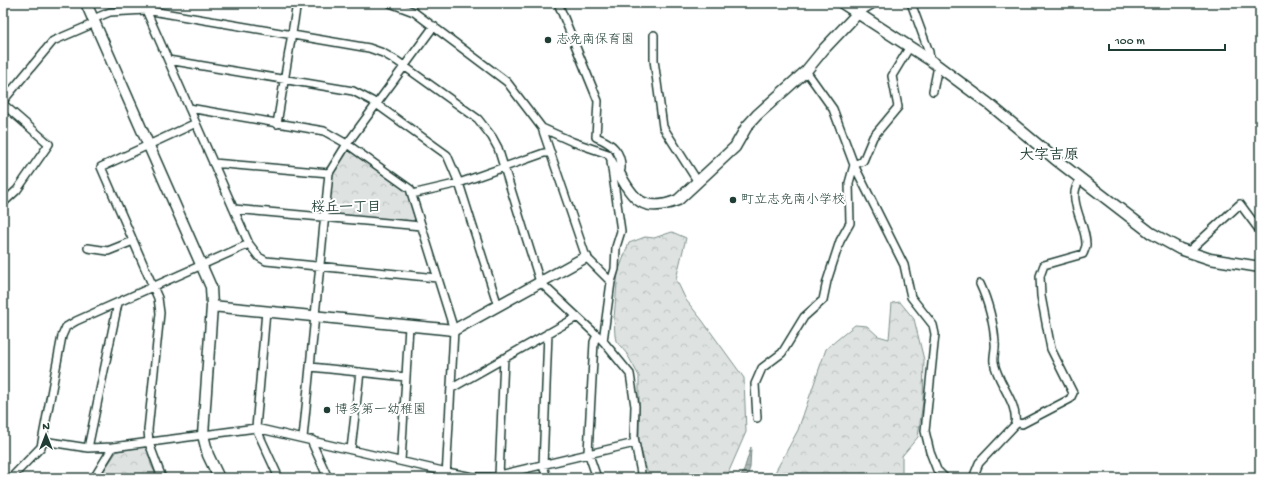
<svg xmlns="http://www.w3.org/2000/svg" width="1263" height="481" viewBox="0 0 1263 481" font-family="'Gochi Hand','Klee One',sans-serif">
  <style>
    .forest { fill: url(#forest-crowns); stroke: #7e908b }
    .water { fill: url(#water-waves); stroke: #758883 }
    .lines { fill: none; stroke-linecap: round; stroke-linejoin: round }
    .street-casing { stroke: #1f3d34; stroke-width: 10 }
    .secondary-casing { stroke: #1f3d34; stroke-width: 13 }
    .street { stroke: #fff; stroke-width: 7 }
    .secondary { stroke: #fff; stroke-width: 10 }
    .poi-dot { fill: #1f3d34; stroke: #fff; stroke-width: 1.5 }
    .labels { text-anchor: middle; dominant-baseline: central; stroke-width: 4; stroke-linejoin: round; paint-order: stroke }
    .poi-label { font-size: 13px; fill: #1f3d34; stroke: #fff; text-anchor: start }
    .neighbourhood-label { font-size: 14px; font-weight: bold; fill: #1f3d34; stroke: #fff }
    .quarter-label { font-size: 15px; font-weight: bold; fill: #1f3d34; stroke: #fff }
  </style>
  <defs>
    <pattern id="forest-crowns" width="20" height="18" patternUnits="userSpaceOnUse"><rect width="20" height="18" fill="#dee3e2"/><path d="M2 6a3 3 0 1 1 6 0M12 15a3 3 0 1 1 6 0" fill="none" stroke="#bec4c2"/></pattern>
    <pattern id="water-waves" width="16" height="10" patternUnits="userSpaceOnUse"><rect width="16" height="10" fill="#afbab7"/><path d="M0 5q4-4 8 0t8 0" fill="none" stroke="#8e9896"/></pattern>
  </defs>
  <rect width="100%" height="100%" fill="#fff"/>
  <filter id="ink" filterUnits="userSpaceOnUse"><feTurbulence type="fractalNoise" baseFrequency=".025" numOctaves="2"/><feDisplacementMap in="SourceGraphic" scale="8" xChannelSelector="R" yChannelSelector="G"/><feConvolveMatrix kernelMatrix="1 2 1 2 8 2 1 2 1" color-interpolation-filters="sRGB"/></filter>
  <g filter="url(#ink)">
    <!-- forest -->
    <path class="forest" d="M 348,149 L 407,192 L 415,217 L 413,223 L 330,213 L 328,210 L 331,174 Z
      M 672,232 L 686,238 L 676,279 L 686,300 L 702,320 L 744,378 L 746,432 L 726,478 L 649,478 L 639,442 L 639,376 L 627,354 L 616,341 L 615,336 L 614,318 L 618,272 L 629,243 L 645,237 L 654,238 Z
      M 900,302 L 914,319 L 924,360 L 923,401 L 918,437 L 902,456 L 902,478 L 772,478 L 798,430 L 826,349 L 855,325 L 867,326 L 878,336 L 889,339 L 892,303 Z
      M 147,446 L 151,465 L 158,478 L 99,478 L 117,451 Z"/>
    <!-- water -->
    <path class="water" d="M 751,447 L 750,468 L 746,478 L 738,478 L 743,473 Z"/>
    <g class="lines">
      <defs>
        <path id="street" d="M 390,3 L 414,12 L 507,82 L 542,128 L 573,142 L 608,154 L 618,171 L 621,169 C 622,151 611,143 596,137 L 598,101 L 558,3
          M 911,3 L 929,52 L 930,60
          M 146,10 L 249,244 L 259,257 L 266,261 L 437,278
          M 858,13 L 875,3
          M 93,19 L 110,12 L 146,10 L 369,48 L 383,53 L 397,61 L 478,119 L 492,137 L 498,148 L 540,282 L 603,341 L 630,374 L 635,406 L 634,437 L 642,478
          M 654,35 L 654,60 L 663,127 L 698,182
          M 168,60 L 353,91 L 372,101 L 447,155 L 459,183 L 498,306
          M 806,71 L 833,109 L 854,165 L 904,265 L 911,297 L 933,325 L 935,334 L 925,431 L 930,452 L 937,470 L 945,478
          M 933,91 L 938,66
          M 3,101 L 53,41 L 95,23
          M 3,104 L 49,144 L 17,190 L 3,203
          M 189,108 L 324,131 L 347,144 L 410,189 L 454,330 L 446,478
          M 277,124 L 297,3
          M 542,128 L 586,257 L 611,282
          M 213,163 L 329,173
          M 854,165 L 863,161 L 873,137 L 898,107 L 892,76 L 909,48
          M 412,194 L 459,183 L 544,153 L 551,153
          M 234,209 L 421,226
          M 88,248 L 108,251 L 133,241
          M 1188,252 L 1240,204 L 1260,231
          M 266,311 L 256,428 L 279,478
          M 603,341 L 611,282 L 615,269 L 616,247 L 621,231 L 611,162
          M 311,367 L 406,377
          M 452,388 L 577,317
          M 757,418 L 755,384 L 762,368 L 782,353 L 804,317 L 823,300 L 827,281 L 840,241 L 850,223 L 849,183 L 854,165
          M 1015,422 L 1022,424 L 1070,399 L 1073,393 L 1051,349 L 1041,296 L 1040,276 L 1044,265 L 1083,254 C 1084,251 1086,247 1086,245 C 1087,224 1064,198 1081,179
          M 303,438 L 329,173 L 347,144 L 434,26
          M 312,440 L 313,445 L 328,478
          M 43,441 L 88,448 L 113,447 L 256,428 L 447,472 L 473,477 L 491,477 L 635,443
          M 88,448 L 118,303
          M 351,449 L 360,372
          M 401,461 L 409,326
          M 499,476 L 504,358
          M 11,478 L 41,447 L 62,336 L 66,327 L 76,321 L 249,244
          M 94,478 L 113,447
          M 162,478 L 149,443 L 148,430 L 160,313 L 158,298 L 101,167 L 196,123
          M 547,478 L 543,466 L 548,333
          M 597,478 L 588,452 L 594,342 L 597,335
          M 973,478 L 979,463 L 1015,425 C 1019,403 997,383 994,362 C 993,356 996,349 995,343 C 994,324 988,301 980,284"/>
        <path id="secondary" d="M 86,3 L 211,287 L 212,306 L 203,435 L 208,455 L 219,478
          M 842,3 L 930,60 L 989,104 L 1055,159 L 1151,233 L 1180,249 L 1210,259 L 1260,267
          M 618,171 C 633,200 644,214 678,200 L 735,147 L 747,126 L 757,115 L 806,71 L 824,49 L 858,13
          M 212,306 L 454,330 L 586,257"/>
      </defs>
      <!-- street casing -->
      <use href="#street" class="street-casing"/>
      <!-- secondary casing -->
      <use href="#secondary" class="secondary-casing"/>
      <!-- street -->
      <use href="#street" class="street"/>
      <!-- secondary -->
      <use href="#secondary" class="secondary"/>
    </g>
  </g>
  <!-- markers -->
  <g class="poi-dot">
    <circle cx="548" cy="40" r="4"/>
    <circle cx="733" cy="200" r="4"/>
    <circle cx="327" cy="410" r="4"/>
  </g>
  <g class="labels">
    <!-- poi labels -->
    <g class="poi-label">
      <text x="556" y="40">志免南保育園</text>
      <text x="741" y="200">町立志免南小学校</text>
      <text x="335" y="410">博多第一幼稚園</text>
    </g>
    <!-- neighbourhood labels -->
    <g class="neighbourhood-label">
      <text x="346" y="208">桜丘一丁目</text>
    </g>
    <!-- quarter labels -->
    <g class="quarter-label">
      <text x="1049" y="156">大字吉原</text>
    </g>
  </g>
  <!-- margin -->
  <rect width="1263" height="481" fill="none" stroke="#fff" stroke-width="16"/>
  <rect x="8" y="8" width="1247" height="465" fill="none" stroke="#1f3d34" stroke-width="1.5" filter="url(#ink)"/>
  <!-- north arrow -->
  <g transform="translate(46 435)" stroke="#ffffff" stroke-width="3" paint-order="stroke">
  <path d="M0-3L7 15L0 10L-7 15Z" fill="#1f3d34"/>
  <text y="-6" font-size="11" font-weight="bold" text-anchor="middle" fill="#1f3d34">N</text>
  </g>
  <!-- scale -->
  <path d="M1109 44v6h116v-6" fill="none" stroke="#1f3d34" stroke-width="2"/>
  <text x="1115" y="44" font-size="12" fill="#1f3d34" stroke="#ffffff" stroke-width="3" paint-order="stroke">100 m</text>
</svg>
